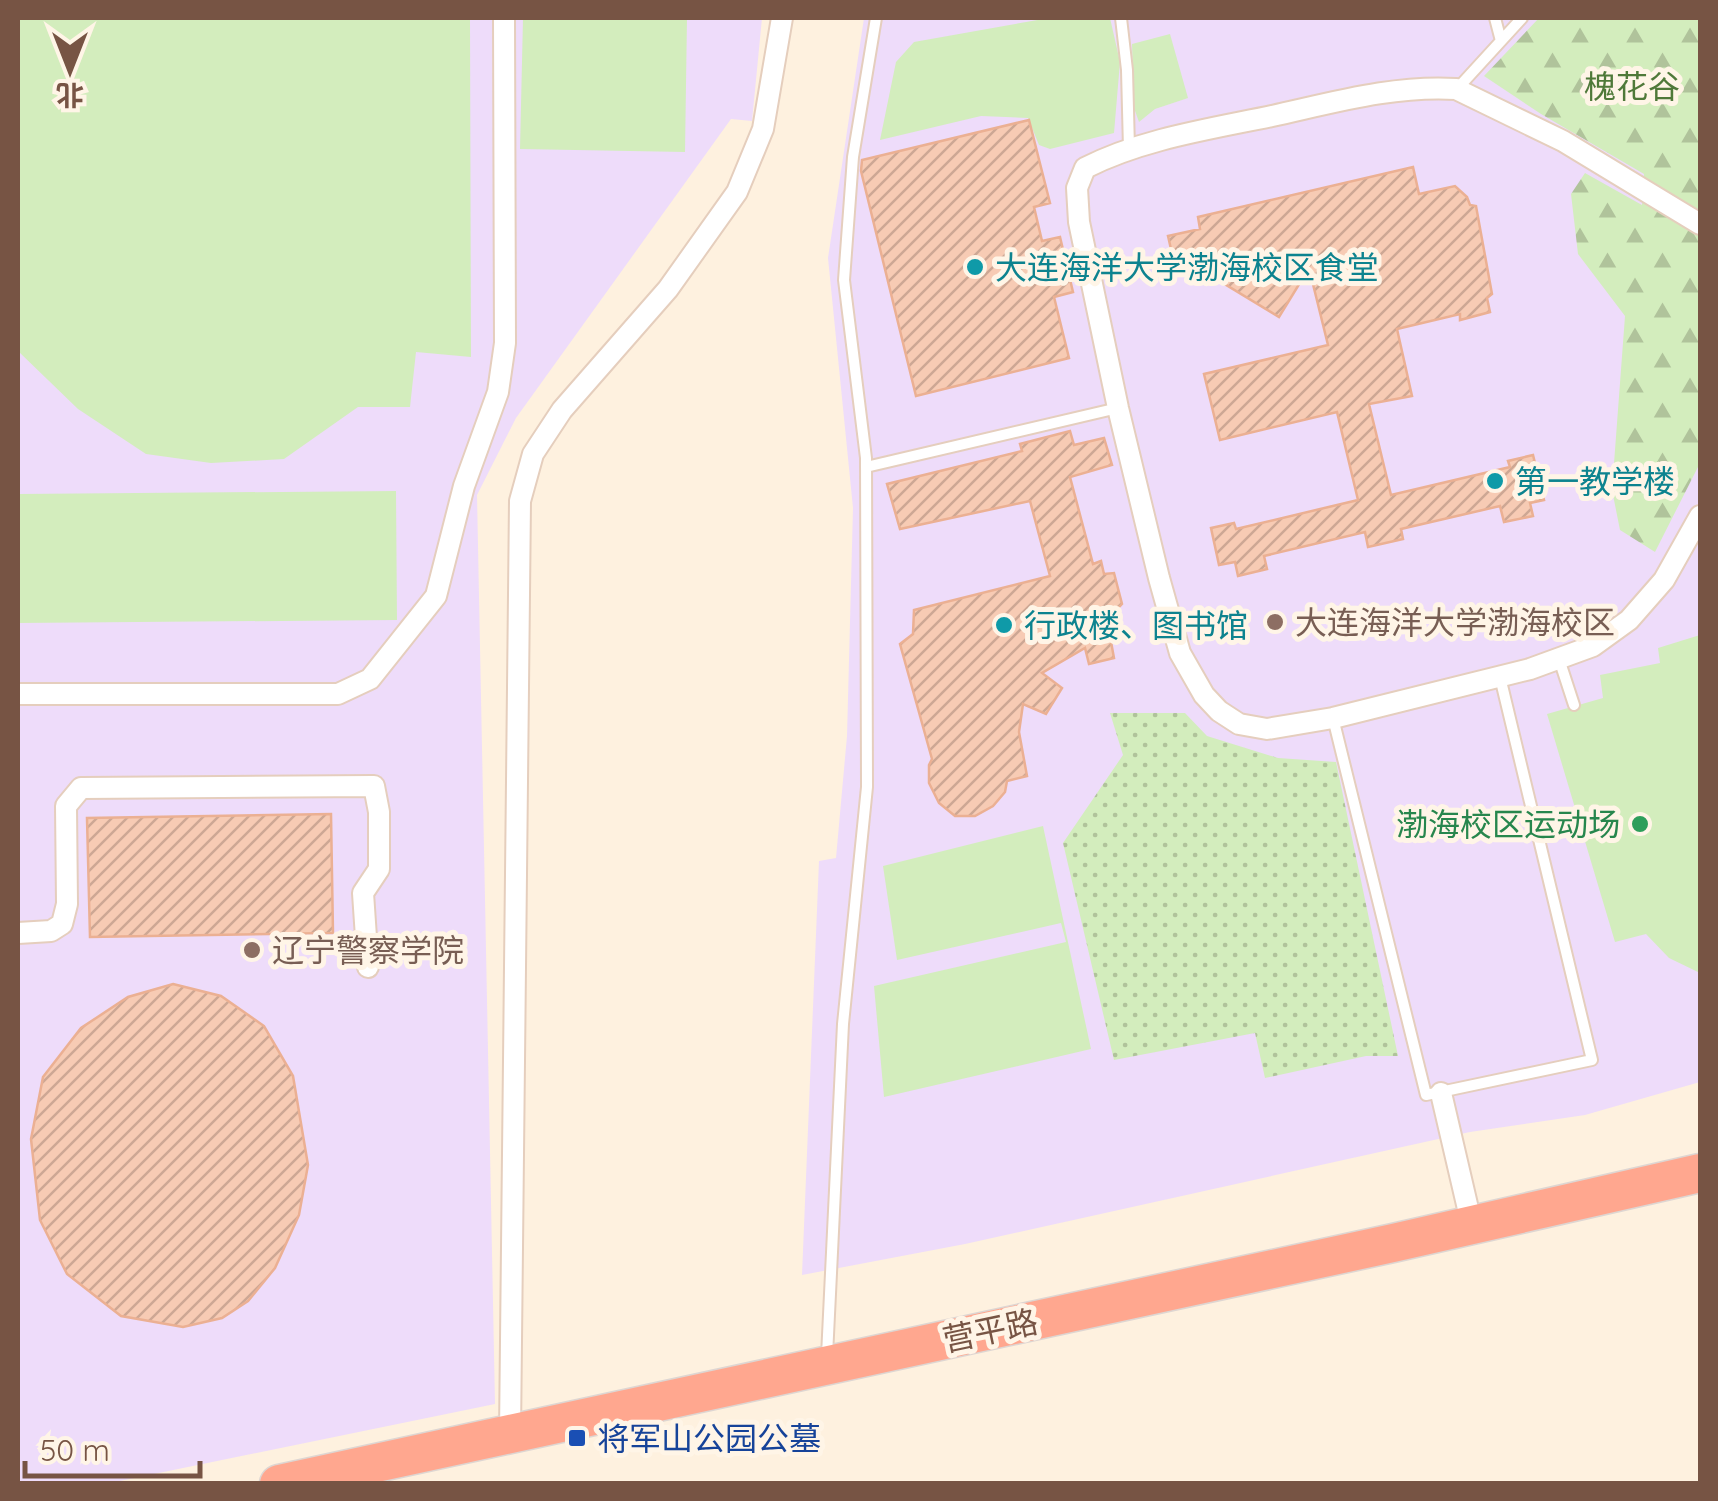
<svg xmlns="http://www.w3.org/2000/svg" width="1718" height="1501" viewBox="0 0 1718 1501" font-family="Quicksand,'Noto Sans SC',sans-serif">
  <style>
    .education { fill: #eedcfa }
    .grass { fill: #d3edbd }
    .forest { fill: url(#forest-firs) }
    .garden { fill: url(#garden-dots) }
    .building { fill: url(#building-hatch); stroke: #ebb093; stroke-width: 2.5 }
    .lines { fill: none; stroke-linecap: round; stroke-linejoin: round }
    .lane-casing { stroke: #e5cebd; stroke-width: 14 }
    .street-casing { stroke: #e5cebd; stroke-width: 24 }
    .highway-casing { stroke: #ded6d2; stroke-width: 41 }
    .lane { stroke: #fff; stroke-width: 10 }
    .street { stroke: #fff; stroke-width: 20 }
    .highway { stroke: #ffa78f; stroke-width: 38 }
    .culture-dot { fill: #0f9aa8; stroke: #fff5e7; stroke-width: 4 }
    .education-dot { fill: #8d6e63; stroke: #fff5e7; stroke-width: 4 }
    .leisure-dot { fill: #2e9e5b; stroke: #fff5e7; stroke-width: 4 }
    .transit-dot { fill: #1a4fb4; stroke: #fff5e7; stroke-width: 4 }
    .labels { text-anchor: middle; dominant-baseline: central; stroke-width: 10; stroke-linejoin: round; paint-order: stroke }
    .park-label { font-size: 32px; fill: #4f7939; stroke: #fff5e7 }
    .culture-label { font-size: 32px; fill: #0d838f; stroke: #fff5e7; text-anchor: start }
    .education-label { font-size: 32px; fill: #785e54; stroke: #fff5e7; text-anchor: start }
    .leisure-label { font-size: 32px; fill: #27864d; stroke: #fff5e7; text-anchor: end }
    .street-label { font-size: 32px; fill: #775444; stroke: #fff5e7 }
    .transit-label { font-size: 32px; fill: #164399; stroke: #fff5e7; text-anchor: start }
  </style>
  <defs>
    <pattern id="forest-firs" width="22" height="20" patternUnits="userSpaceOnUse" patternTransform="scale(2.5)"><rect width="22" height="20" fill="#d3edbd"/><path d="M5 1l3.5 6h-7zM16 11l3.5 6h-7z" fill="#b0c39b"/></pattern>
    <pattern id="garden-dots" width="8" height="8" patternUnits="userSpaceOnUse" patternTransform="scale(2.5)"><rect width="8" height="8" fill="#d3edbd"/><path d="M2 2h.1M6 6h.1" fill="none" stroke="#b0c39b" stroke-width="1.8" stroke-linecap="round"/></pattern>
    <pattern id="building-hatch" width="6" height="6" patternUnits="userSpaceOnUse" patternTransform="scale(2.5)"><rect width="6" height="6" fill="#f7cbb4"/><path d="M-1 1l2-2M0 6l6-6M5 7l2-2" fill="none" stroke="#cda794"/></pattern>
  </defs>
  <rect width="100%" height="100%" fill="#fef1df"/>
  <!-- education -->
  <path class="education" d="M 18,18 L 762,18 L 752,121 L 731,119 L 516,418 L 477,495 L 495,1404 L 110,1483 L 18,1483 Z
    M 864,18 L 1700,18 L 1700,1082 L 1585,1115 L 1470,1132 L 965,1244 L 802,1275 L 819,861 L 836,858 L 847,736 L 853,508 L 828,258 Z"/>
  <!-- grass -->
  <path class="grass" d="M 18,18 L 470,18 L 471,357 L 416,352 L 410,407 L 358,407 L 284,459 L 211,463 L 146,454 L 78,409 L 18,351 Z
    M 523,18 L 687,18 L 685,152 L 520,149 Z
    M 1049,18 L 1110,18 L 1120,62 L 1114,133 L 1050,149 L 1039,145 L 1028,118 L 981,116 L 880,140 L 896,62 L 914,42 Z
    M 1170,34 L 1188,98 L 1155,109 L 1139,122 L 1134,108 L 1132,44 Z
    M 396,491 L 397,620 L 18,623 L 18,494 Z
    M 1700,635 L 1700,973 L 1669,958 L 1646,934 L 1615,942 L 1547,714 L 1603,698 L 1600,675 L 1660,663 L 1658,648 Z
    M 1043,826 L 1091,1049 L 884,1097 L 874,986 L 1066,942 L 1061,923 L 897,960 L 883,866 Z"/>
  <!-- forest -->
  <path class="forest" d="M 1539,18 L 1700,18 L 1700,463 L 1655,552 L 1620,530 L 1612,490 L 1625,316 L 1578,254 L 1571,194 L 1585,173 L 1642,205 L 1644,174 L 1541,114 L 1484,76 Z"/>
  <!-- garden -->
  <path class="garden" d="M 1110,713 L 1185,713 L 1207,736 L 1278,758 L 1336,762 L 1398,1056 L 1366,1056 L 1265,1078 L 1255,1033 L 1114,1060 L 1063,843 L 1123,755 Z"/>
  <!-- building -->
  <path class="building" d="M 1029,120 L 1050,203 L 1034,207 L 1042,241 L 1060,237 L 1073,292 L 1054,297 L 1069,358 L 916,396 L 861,171 L 862,160 Z
    M 1413,167 L 1419,194 L 1455,186 L 1467,197 L 1470,205 L 1476,206 L 1492,294 L 1487,298 L 1490,312 L 1460,320 L 1460,314 L 1397,329 L 1412,396 L 1369,404 L 1391,495 L 1510,467 L 1508,461 L 1533,455 L 1544,500 L 1530,503 L 1533,516 L 1504,522 L 1500,506 L 1401,529 L 1403,539 L 1368,547 L 1365,532 L 1264,556 L 1267,569 L 1238,576 L 1235,562 L 1219,565 L 1211,528 L 1234,523 L 1236,529 L 1358,500 L 1337,412 L 1220,440 L 1204,374 L 1328,345 L 1309,268 L 1279,317 L 1223,283 L 1225,259 L 1176,271 L 1168,236 L 1200,229 L 1198,217 Z
    M 1070,431 L 1074,445 L 1104,438 L 1112,465 L 1070,477 L 1093,564 L 1101,561 L 1104,574 L 1114,573 L 1122,604 L 1107,620 L 1114,658 L 1089,664 L 1085,648 L 1042,673 L 1062,688 L 1046,714 L 1023,704 L 1019,732 L 1027,776 L 1007,781 L 1005,792 L 993,806 L 975,816 L 955,816 L 939,803 L 929,783 L 929,765 L 932,759 L 900,644 L 913,634 L 914,610 L 1050,576 L 1030,501 L 900,529 L 887,484 L 1022,451 L 1020,444 Z
    M 331,814 L 333,933 L 90,937 L 87,818 Z
    M 173,984 L 221,996 L 264,1026 L 293,1076 L 308,1165 L 299,1215 L 275,1268 L 248,1301 L 222,1318 L 183,1327 L 121,1316 L 67,1274 L 40,1220 L 31,1139 L 43,1077 L 81,1028 L 128,997 Z"/>
  <g class="lines">
    <defs>
      <path id="lane" d="M 1121,18 L 1127,70 L 1129,149
        M 1495,18 L 1501,41
        M 1457,89 L 1522,18
        M 866,467 L 1118,408
        M 1559,659 L 1574,705
        M 1333,718 L 1426,1095 L 1592,1060 L 1500,677
        M 827,1356 L 843,1024 L 867,787 L 866,458 L 844,280 L 853,157 L 876,18"/>
      <path id="street" d="M 1700,224 L 1563,141 L 1456,89 C 1394,85 1332,103 1272,116 C 1210,129 1142,139 1085,168 L 1077,188 L 1079,222 L 1118,408 L 1159,578 L 1180,653 L 1204,695 L 1219,711 L 1239,724 L 1267,729 L 1333,718 L 1530,669 L 1593,646 L 1629,620 L 1664,580 L 1700,516
        M 18,694 L 338,694 L 370,679 L 436,596 L 464,486 L 498,392 L 505,343 L 504,18
        M 18,933 L 51,931 L 62,924 L 67,904 L 66,806 L 81,788 L 374,786 L 379,812 L 379,869 L 363,893 L 368,967
        M 1441,1093 L 1472,1226
        M 510,1434 L 520,501 L 533,454 L 562,410 L 668,289 L 737,192 L 763,129 L 782,18"/>
      <path id="highway" d="M 279,1484 L 1393,1243 L 1700,1173"/>
    </defs>
    <!-- lane casing -->
    <use href="#lane" class="lane-casing"/>
    <!-- street casing -->
    <use href="#street" class="street-casing"/>
    <!-- highway casing -->
    <use href="#highway" class="highway-casing"/>
    <!-- lane -->
    <use href="#lane" class="lane"/>
    <!-- street -->
    <use href="#street" class="street"/>
    <!-- highway -->
    <use href="#highway" class="highway"/>
  </g>
  <!-- markers -->
  <g class="culture-dot">
    <circle cx="975" cy="267" r="10"/>
    <circle cx="1495" cy="481" r="10"/>
    <circle cx="1004" cy="625" r="10"/>
  </g>
  <g class="education-dot">
    <circle cx="1275" cy="622" r="10"/>
    <circle cx="252" cy="950" r="10"/>
  </g>
  <circle class="leisure-dot" cx="1640" cy="824" r="10"/>
  <rect class="transit-dot" x="567" y="1428" width="20" height="20" rx="5"/>
  <g class="labels">
    <!-- park labels -->
    <g class="park-label">
      <text x="1632" y="86">槐花谷</text>
    </g>
    <!-- culture labels -->
    <g class="culture-label">
      <text x="995" y="267">大连海洋大学渤海校区食堂</text>
      <text x="1515" y="481">第一教学楼</text>
      <text x="1024" y="625">行政楼、图书馆</text>
    </g>
    <!-- education labels -->
    <g class="education-label">
      <text x="1295" y="622">大连海洋大学渤海校区</text>
      <text x="272" y="950">辽宁警察学院</text>
    </g>
    <!-- leisure labels -->
    <g class="leisure-label">
      <text x="1620" y="824">渤海校区运动场</text>
    </g>
    <!-- street labels -->
    <g class="street-label">
      <text transform="translate(990 1330) rotate(-12)">营平路</text>
    </g>
    <!-- transit labels -->
    <g class="transit-label">
      <text x="597" y="1438">将军山公园公墓</text>
    </g>
  </g>
  <!-- border -->
  <rect width="1718" height="1501" fill="none" stroke="#775444" stroke-width="40"/>
  <!-- north arrow -->
  <g transform="translate(70 70) rotate(180)" stroke="#fff5e7" stroke-width="8" paint-order="stroke">
  <path d="M0-8L18 38L0 25L-18 38Z" fill="#775444"/>
  <text y="-15" font-size="28" font-weight="bold" text-anchor="middle" fill="#775444">北</text>
  </g>
  <!-- scale -->
  <path d="M25 1461v15h175v-15" fill="none" stroke="#775444" stroke-width="5"/>
  <text x="40" y="1461" font-size="30" fill="#775444" stroke="#fff5e7" stroke-width="8" paint-order="stroke">50 m</text>
</svg>
